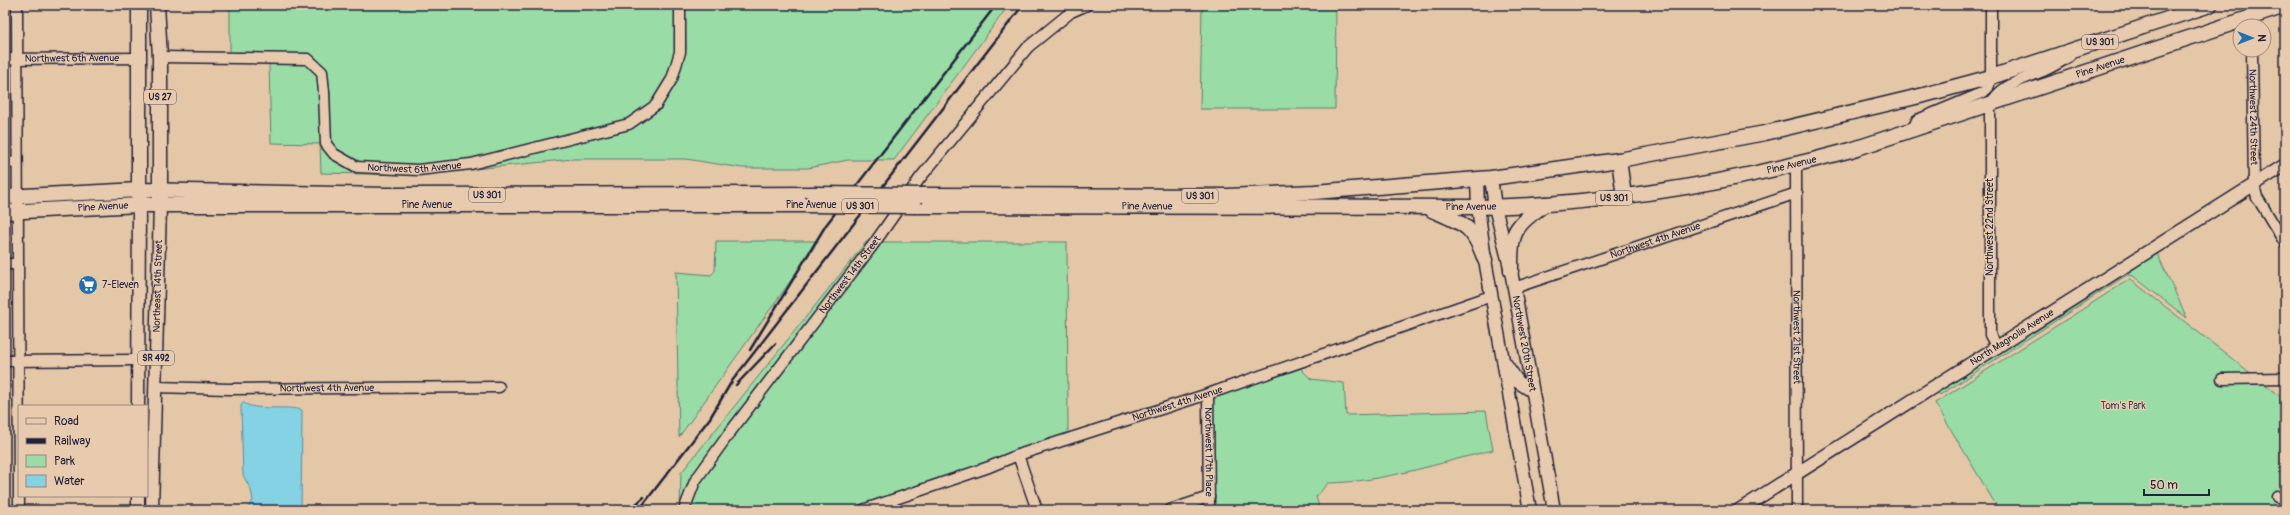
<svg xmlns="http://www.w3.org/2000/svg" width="2290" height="515" viewBox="0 0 2290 515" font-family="Pangolin,sans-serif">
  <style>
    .green { fill: #99dca6; stroke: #5e7f70 }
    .water { fill: #84d2e3; stroke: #5d8ca0 }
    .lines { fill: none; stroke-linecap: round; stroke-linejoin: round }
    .minor-casing { stroke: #22223b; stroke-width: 13 }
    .major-casing { stroke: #22223b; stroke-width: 15 }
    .highway-casing { stroke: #22223b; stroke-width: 17 }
    .minor { stroke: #e8cbaf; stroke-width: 10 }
    .major { stroke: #e8cbaf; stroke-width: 12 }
    .highway { stroke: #e8cbaf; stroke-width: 14 }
    .rail { stroke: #22223b; stroke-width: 2.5 }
    .highway-bridge-casing { stroke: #22223b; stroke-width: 17; stroke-linecap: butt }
    .highway-bridge { stroke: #e8cbaf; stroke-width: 14 }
    .labels { text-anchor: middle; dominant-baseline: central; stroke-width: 3; stroke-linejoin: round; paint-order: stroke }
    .shield { fill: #e8cbaf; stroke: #5d555e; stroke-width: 1 }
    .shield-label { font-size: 9px; font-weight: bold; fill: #22223b }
    .street-label { font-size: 10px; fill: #22223b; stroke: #e8cbaf }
    .poi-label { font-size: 10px; fill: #22223b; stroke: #e8cbaf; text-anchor: start }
    .park-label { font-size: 10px; fill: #343e4b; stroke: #e8cbaf }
  </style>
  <rect width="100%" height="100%" fill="#e4c7a7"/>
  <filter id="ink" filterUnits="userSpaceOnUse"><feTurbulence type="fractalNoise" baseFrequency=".025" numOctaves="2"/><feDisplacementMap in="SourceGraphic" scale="8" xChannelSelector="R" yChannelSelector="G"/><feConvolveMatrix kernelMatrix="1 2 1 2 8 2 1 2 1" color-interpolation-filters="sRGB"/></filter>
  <g filter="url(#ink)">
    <!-- green -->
    <path class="green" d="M 230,5 L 675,5 L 675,52 L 667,77 L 653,102 L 627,120 L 469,160 L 418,166 L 359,162 L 338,150 L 331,142 L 330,92 L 327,71 L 312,56 L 230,53 Z
      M 685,5 L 1009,5 L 894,160 L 848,160 L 808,168 L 742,168 L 686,159 L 573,159 L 435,173 L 631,128 L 676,81 L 686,49 Z
      M 1202,5 L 1336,5 L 1335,109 L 1200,109 Z
      M 269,63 L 306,64 L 317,74 L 319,93 L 321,144 L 331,157 L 415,175 L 321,173 L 320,144 L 271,143 Z
      M 716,241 L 819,241 L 679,437 L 676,272 L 711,275 L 715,271 Z
      M 866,242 L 869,242 L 724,432 L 691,478 L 680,507 L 681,473 Z
      M 881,242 L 1067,242 L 1068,434 L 1012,452 L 987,463 L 848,510 L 690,510 L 700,482 L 732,437 Z
      M 2156,251 L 2187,318 L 2133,276 L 2127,275 L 1940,395 L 1937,390 Z
      M 2130,279 L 2280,396 L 2280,510 L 1999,510 L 1935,403 Z
      M 1299,367 L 1311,379 L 1344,383 L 1346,415 L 1486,411 L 1493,450 C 1438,463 1384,482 1328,483 L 1316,497 L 1320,510 L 1214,510 L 1213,397 Z"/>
    <!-- water -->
    <path class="water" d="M 243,402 C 254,412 286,405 302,410 L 301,510 L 247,510 L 253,500 L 251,490 L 243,475 L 241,406 Z"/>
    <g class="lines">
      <defs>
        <g id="minor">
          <path d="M 17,5 L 19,510"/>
          <path d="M 2251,5 L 2252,26"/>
          <path id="s1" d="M 2252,50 L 2254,185 L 2257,197 L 2285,243"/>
          <path id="s2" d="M 160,57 L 308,59 L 322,72 L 324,92 L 326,144 L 334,154 L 357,167 L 418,170 L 471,164 L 629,124 L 656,105 L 672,79 L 680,52 L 680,5"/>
          <path id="s3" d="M 5,59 L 139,58"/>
          <path d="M 1912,131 L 1917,120 L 1982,93 L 1988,88 L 1991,77 L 1991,5"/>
          <path d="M 5,162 L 17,163"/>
          <path id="s4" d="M 1796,165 L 1797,510"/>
          <path d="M 5,264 L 17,264"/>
          <path id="s5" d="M 1514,288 L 1797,193"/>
          <path d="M 1997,348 L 1990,335 L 1990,105 C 2001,84 2023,80 2043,71 C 2053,67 2062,61 2070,56"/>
          <path d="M 5,361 L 138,360"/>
          <path d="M 2222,379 L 2285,378"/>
          <path id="s6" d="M 155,387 L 229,389 L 499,387"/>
          <path id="s7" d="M 1208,394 L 1209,510"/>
          <path d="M 1018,455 L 1037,510"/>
          <path d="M 2277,497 L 2285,497"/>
          <path id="s8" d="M 684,510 L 695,481 L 728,435 L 873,245 L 920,178 L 1028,47 L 1071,12 L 1087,5"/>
          <path id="s9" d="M 863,510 L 989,467 L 1018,455 L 1208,394 L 1491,296"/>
          <path d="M 1170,510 L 1209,497"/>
        </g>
        <g id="major">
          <path id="s10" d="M 1491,178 L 1495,207 L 1511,271 L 1554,510"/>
          <path d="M 1477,179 L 1478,207 L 1485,260 L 1530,510"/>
          <path d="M 1505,363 L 1518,382 L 1532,391"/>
          <path d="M 138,406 L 139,205"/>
          <path d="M 138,510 L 138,496"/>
          <path id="s11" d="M 152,510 L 160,205"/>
          <path id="s12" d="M 1739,510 L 2285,165"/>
        </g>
        <g id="highway">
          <path d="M 139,5 L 139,199"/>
          <path d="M 157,5 L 160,57 L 160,199"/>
          <path d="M 1619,160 L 1624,196"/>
          <path d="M 923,195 L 1228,196 L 1314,192 L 1491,178 L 1619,160 L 1765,133 L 1924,95 L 1991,77 L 2210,5"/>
          <path d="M 5,197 L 139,190 L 386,195 L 814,194"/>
          <path id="s13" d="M 915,206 L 1478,207 C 1604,205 1730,183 1851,150 L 2285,6"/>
          <path d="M 1432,210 C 1464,224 1473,225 1485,260"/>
          <path id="s14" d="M 5,212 L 139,205 L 805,205"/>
          <path d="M 1511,271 C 1511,232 1512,228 1545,204"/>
        </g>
      </defs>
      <!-- minor casing -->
      <use href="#minor" class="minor-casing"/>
      <!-- major casing -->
      <use href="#major" class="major-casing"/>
      <!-- highway casing -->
      <use href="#highway" class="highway-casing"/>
      <!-- minor -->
      <use href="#minor" class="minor"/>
      <!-- major -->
      <use href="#major" class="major"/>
      <!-- highway -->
      <use href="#highway" class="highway"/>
      <!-- rail -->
      <path class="rail" d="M 750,350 L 826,225 L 996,5
        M 736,385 L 775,344
        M 630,510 L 644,497
        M 639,510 L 710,418 L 732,381 L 1023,5"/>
      <defs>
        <path id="highway-bridge" d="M 814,194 L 923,195
          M 805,205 L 915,206"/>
      </defs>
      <!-- highway-bridge casing -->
      <use href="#highway-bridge" class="highway-bridge-casing"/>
      <!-- highway-bridge -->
      <use href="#highway-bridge" class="highway-bridge"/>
    </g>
  </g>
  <!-- icons -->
  <defs>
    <symbol id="supermarket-disc" viewBox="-11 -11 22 22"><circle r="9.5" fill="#1f6fb2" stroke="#e8cbaf"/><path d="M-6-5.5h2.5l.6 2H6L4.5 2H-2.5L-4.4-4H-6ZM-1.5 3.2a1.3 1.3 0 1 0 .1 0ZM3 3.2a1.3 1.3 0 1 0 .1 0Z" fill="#fff"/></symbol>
  </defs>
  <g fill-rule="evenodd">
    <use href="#supermarket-disc" x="77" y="274" width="22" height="22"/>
  </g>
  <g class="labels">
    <!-- shield labels -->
    <g class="shield">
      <rect x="2082" y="35" width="36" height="14" rx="3"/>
      <rect x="144" y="90" width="32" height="14" rx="3"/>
      <rect x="469" y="188" width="36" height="14" rx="3"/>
      <rect x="1182" y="189" width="36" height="14" rx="3"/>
      <rect x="1596" y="191" width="36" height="14" rx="3"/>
      <rect x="842" y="199" width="36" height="14" rx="3"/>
      <rect x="138" y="351" width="36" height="14" rx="3"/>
    </g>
    <g class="shield-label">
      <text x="2100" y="42">US 301</text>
      <text x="160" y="97">US 27</text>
      <text x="487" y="195">US 301</text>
      <text x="1200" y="196">US 301</text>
      <text x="1614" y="198">US 301</text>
      <text x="860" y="206">US 301</text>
      <text x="156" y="358">SR 492</text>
    </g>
    <!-- street labels -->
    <g class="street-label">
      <text stroke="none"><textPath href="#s3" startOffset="67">Northwest 6th Avenue</textPath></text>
      <text stroke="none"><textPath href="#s13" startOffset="1204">Pine Avenue</textPath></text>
      <text stroke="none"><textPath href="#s1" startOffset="67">Northwest 24th Street</textPath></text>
      <text stroke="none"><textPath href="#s13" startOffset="880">Pine Avenue</textPath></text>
      <text stroke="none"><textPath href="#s2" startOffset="336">Northwest 6th Avenue</textPath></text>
      <text x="811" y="205">Pine Avenue</text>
      <text stroke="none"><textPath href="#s14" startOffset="98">Pine Avenue</textPath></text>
      <text stroke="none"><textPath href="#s14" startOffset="422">Pine Avenue</textPath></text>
      <text stroke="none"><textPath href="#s13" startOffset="232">Pine Avenue</textPath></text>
      <text stroke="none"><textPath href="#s13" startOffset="556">Pine Avenue</textPath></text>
      <text transform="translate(1990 227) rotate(-90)">Northwest 22nd Street</text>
      <text stroke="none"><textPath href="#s5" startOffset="149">Northwest 4th Avenue</textPath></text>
      <text stroke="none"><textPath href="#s8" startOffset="289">Northwest 14th Street</textPath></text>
      <text stroke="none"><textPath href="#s11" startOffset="224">Northeast 14th Street</textPath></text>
      <text stroke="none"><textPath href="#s4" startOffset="172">Northwest 21st Street</textPath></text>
      <text stroke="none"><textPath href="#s12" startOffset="323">North Magnolia Avenue</textPath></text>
      <text stroke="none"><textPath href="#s10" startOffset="169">Northwest 20th Street</textPath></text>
      <text stroke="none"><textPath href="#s6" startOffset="172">Northwest 4th Avenue</textPath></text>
      <text stroke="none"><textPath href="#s9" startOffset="332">Northwest 4th Avenue</textPath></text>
      <text stroke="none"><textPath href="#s7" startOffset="58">Northwest 17th Place</textPath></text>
    </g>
    <!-- poi labels -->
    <g class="poi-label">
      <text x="102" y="285">7-Eleven</text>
    </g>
    <!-- park labels -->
    <g class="park-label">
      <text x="2123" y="406">Tom's Park</text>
    </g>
  </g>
  <!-- margin -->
  <rect width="2290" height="515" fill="none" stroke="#e8cbaf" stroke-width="20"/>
  <rect x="10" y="10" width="2270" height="495" fill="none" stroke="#22223b" stroke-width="1.5" filter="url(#ink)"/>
  <!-- legend -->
  <rect x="18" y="405" width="130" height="92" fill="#e8cbaf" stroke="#998781"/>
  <rect x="26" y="418" width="20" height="6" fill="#e8cbaf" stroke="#998781"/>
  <text x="54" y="425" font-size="12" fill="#22223b">Road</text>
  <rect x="26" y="438" width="20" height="6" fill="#22223b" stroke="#998781"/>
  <text x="54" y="445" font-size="12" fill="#22223b">Railway</text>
  <rect x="26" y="455" width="20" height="12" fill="#99dca6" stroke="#998781"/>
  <text x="54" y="465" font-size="12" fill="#22223b">Park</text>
  <rect x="26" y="475" width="20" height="12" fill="#84d2e3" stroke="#998781"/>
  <text x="54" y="485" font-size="12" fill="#22223b">Water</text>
  <!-- north arrow -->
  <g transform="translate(2252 38) rotate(90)"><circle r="19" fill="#e8cbaf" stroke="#998781"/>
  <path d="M0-3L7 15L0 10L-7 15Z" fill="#1f6fb2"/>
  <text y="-6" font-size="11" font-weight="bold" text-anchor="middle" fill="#22223b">N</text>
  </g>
  <!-- scale -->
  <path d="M2144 489v6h65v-6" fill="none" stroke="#22223b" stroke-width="2"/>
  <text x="2150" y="489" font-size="12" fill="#22223b" stroke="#e8cbaf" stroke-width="3" paint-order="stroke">50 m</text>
</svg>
